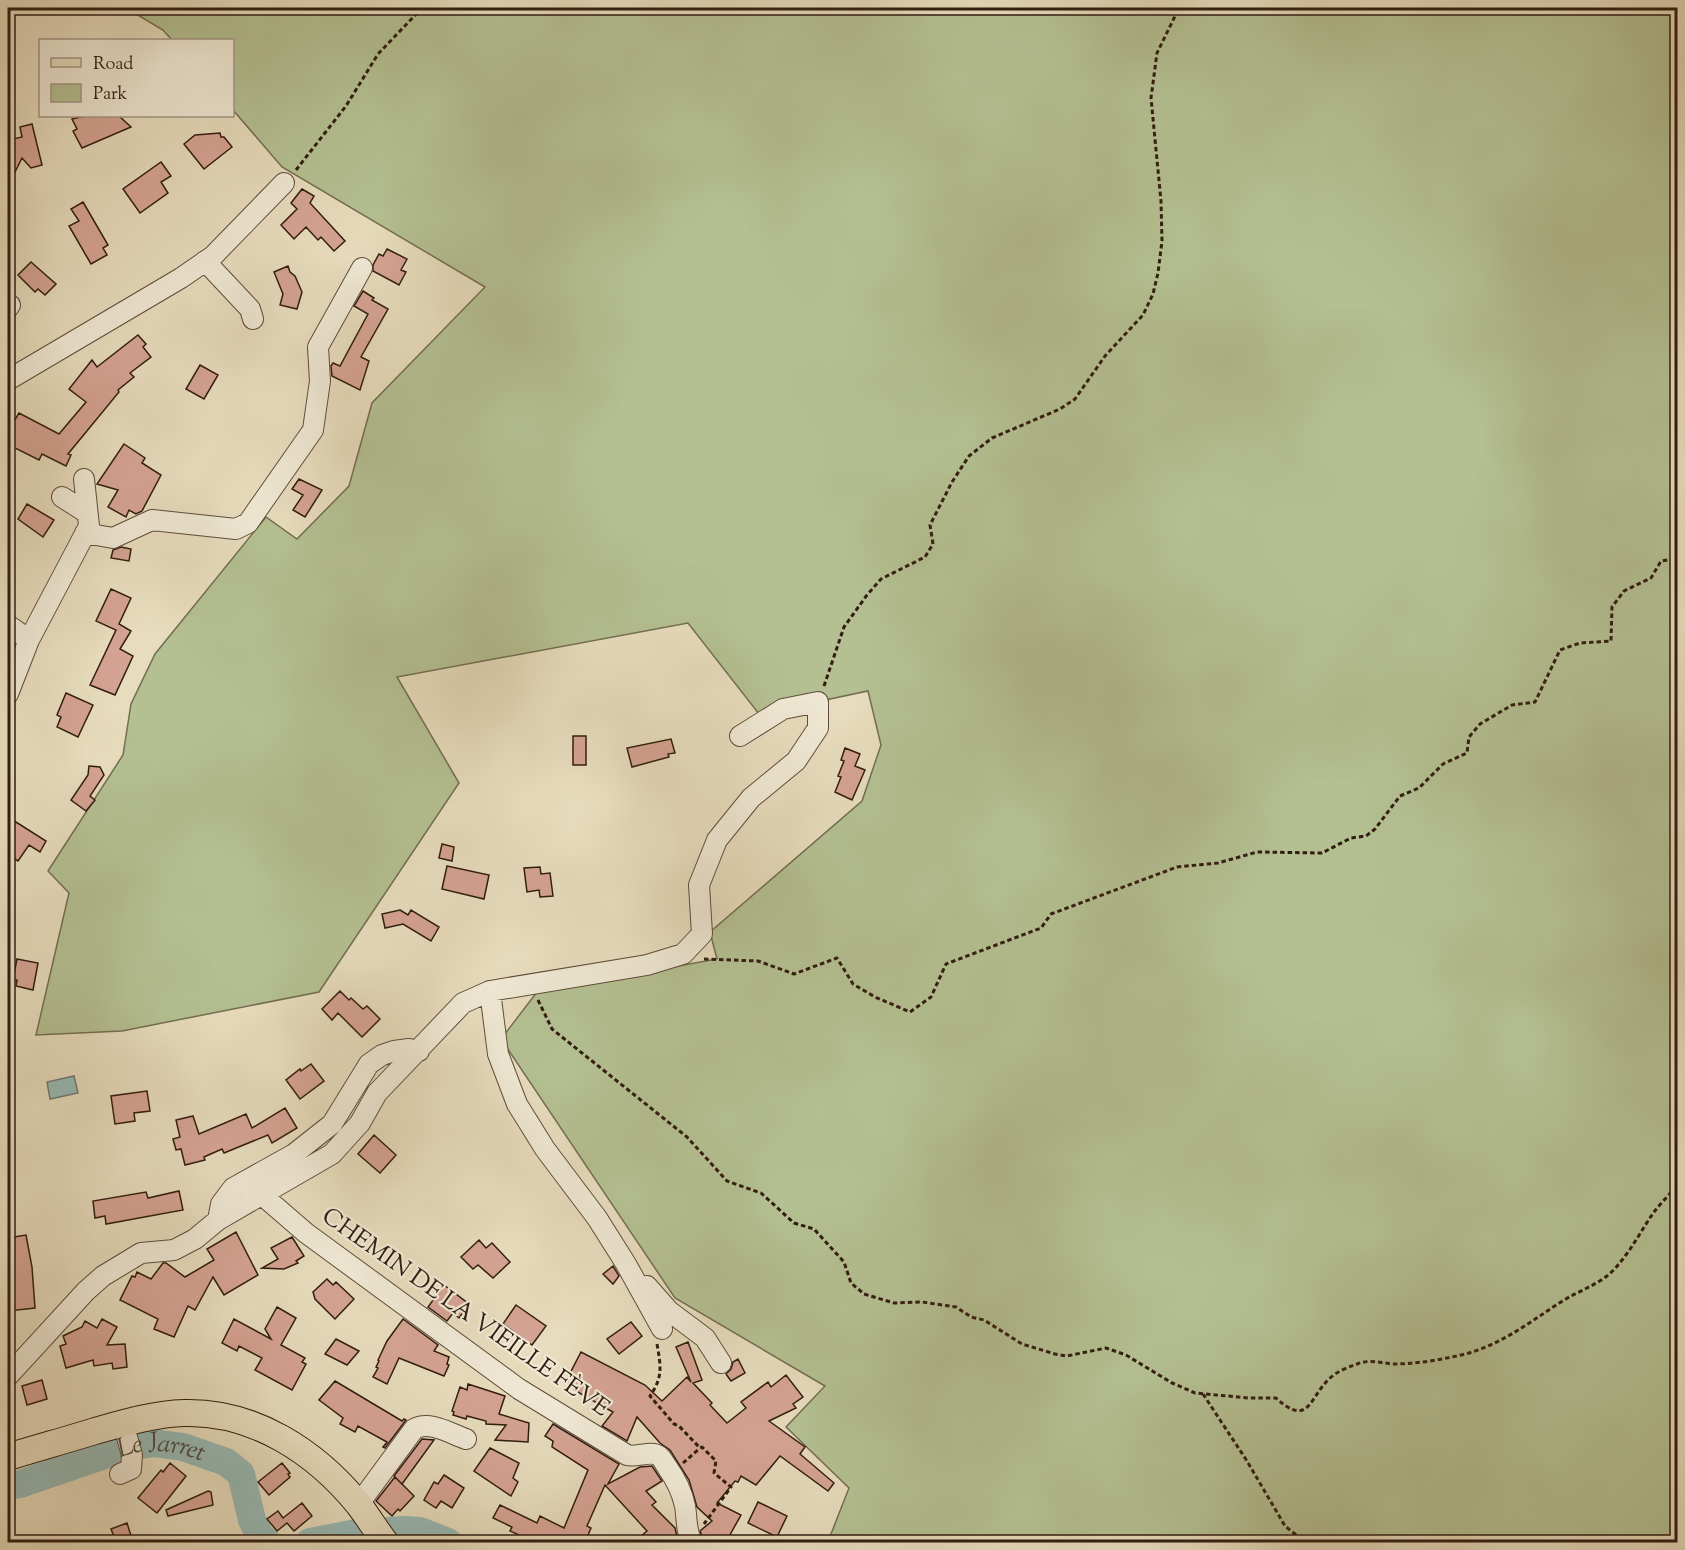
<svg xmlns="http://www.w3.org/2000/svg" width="1685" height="1550" viewBox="0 0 1685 1550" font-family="'Sorts Mill Goudy',serif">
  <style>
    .green { fill: #b4c092; stroke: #726e51; stroke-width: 1.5 }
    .water { fill: #97bab5; stroke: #6e7b73; stroke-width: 1.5 }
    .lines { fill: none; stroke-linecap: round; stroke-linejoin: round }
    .river { stroke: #97bab5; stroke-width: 28 }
    .building { fill: #d5a393; stroke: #311d10; stroke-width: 1.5 }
    .minor-casing { stroke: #5e4d3b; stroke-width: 22 }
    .major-casing { stroke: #311d10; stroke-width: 28 }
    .path { stroke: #311d10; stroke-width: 3; stroke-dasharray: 4.5 3; stroke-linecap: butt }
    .minor { stroke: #efe8d4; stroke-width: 20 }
    .major { stroke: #e7dcbd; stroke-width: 26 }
    .labels { text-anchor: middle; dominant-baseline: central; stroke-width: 4.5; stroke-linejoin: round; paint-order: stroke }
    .street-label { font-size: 24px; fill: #311d10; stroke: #efe8d4 }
    .water-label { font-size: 26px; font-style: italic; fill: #504c42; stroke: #efe8d4 }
  </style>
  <rect width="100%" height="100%" fill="#e7dcbd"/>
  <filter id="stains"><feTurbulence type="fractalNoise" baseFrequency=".00333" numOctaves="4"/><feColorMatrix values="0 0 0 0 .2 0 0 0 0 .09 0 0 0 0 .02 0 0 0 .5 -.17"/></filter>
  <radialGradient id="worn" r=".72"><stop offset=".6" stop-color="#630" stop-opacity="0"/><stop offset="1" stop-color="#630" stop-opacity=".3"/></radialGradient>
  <!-- green -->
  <path class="green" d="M 126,8 L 1677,8 L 1677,1542 L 833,1542 L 829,1539 L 849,1488 L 786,1427 L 825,1386 L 675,1298 L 501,1039 L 537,992 L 717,959 L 710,932 L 862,801 L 881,745 L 868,691 L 759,714 L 688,623 L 397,677 L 459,783 L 319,992 L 122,1031 L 36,1035 L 69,893 L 48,871 L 123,755 L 131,704 L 155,654 L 266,517 L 297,539 L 349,486 L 372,403 L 485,287 L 282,167 L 233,110 L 232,40 L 172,40 L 163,30 Z"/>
  <!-- water -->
  <path class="water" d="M 74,1076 L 78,1093 L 50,1099 L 47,1082 Z"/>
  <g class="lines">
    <!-- river -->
    <g class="river">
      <path id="s1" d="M 8,1486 L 20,1484 L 131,1446 L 154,1443 L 183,1447 L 226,1462 L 241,1474 L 252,1520 L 260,1536 L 267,1542"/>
      <path d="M 310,1542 L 356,1533 L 405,1530 L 420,1531 L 448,1542"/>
    </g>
  </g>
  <!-- building -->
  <path class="building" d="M 85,116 L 119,116 L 131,127 L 82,148 L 73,131 L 77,129 L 72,119 Z
    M 32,124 L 42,165 L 31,168 L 22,158 L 8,186 L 8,140 L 22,137 L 20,127 Z
    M 220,133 L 221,137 L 224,137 L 232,147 L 204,169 L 184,144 L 195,135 Z
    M 161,162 L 171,176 L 161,182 L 168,193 L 140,213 L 123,189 Z
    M 302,189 L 314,196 L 310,203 L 345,241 L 334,251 L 321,237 L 318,240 L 306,227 L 294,239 L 281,225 L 297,209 L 291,203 Z
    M 83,202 L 108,245 L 103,248 L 107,255 L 91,264 L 69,226 L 79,221 L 71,209 Z
    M 387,249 L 407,259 L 401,270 L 406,272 L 399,285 L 373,271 L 373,265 L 379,254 L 383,256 Z
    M 31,262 L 56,284 L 45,295 L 38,289 L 35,292 L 18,275 Z
    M 288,266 L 290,272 L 295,276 L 302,292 L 297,309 L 280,305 L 283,294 L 274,272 Z
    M 363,291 L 374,298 L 372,300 L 388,309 L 361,357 L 369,361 L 360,390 L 332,376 L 331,366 L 333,363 L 340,366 L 368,314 L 354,306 Z
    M 138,335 L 146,344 L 143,347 L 151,357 L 130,373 L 134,377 L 118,390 L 119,392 L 68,454 L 71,455 L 66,466 L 42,454 L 39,460 L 9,445 L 13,437 L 8,434 L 8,431 L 19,413 L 59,434 L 86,402 L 69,389 L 92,360 L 97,367 Z
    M 200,365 L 218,375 L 204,399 L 186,389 Z
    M 124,444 L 145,458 L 142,463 L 161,475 L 142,511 L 136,514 L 129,510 L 126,517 L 108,507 L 118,490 L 97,484 Z
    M 299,479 L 322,490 L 305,517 L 293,510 L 303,495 L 292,489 Z
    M 27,504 L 54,520 L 43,537 L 18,519 Z
    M 121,547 L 131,549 L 129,561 L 111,558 L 113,550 Z
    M 111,589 L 131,598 L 119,624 L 131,631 L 120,649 L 133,656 L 115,695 L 90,685 L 116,630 L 96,621 Z
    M 66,693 L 93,705 L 78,737 L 57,727 L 61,717 L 57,715 Z
    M 573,736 L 586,736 L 586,765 L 573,765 Z
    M 671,739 L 675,753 L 668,754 L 669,757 L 632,767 L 627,748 Z
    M 845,748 L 860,754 L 855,766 L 865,770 L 852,800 L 835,792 L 841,777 L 838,776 L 844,761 L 841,760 Z
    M 89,766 L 100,767 L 104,775 L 90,796 L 95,800 L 86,811 L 71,800 L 88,775 Z
    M 8,817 L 46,841 L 40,852 L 29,845 L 18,861 L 8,855 Z
    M 442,844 L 454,847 L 452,861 L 439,858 Z
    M 447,866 L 489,875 L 484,899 L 442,889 Z
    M 540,867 L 541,874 L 550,873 L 553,896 L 540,897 L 539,890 L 527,892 L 524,868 Z
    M 400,910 L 408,915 L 411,910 L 439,927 L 431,941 L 403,924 L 385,928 L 382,914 Z
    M 17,959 L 38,963 L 33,990 L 16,986 L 17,980 L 13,979 Z
    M 340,991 L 349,1000 L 351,998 L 363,1009 L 367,1006 L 380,1019 L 362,1037 L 338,1013 L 332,1020 L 322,1009 Z
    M 311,1064 L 324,1081 L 300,1099 L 286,1080 L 300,1069 L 301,1071 Z
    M 147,1091 L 150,1111 L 134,1113 L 135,1121 L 115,1124 L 111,1096 Z
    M 285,1108 L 297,1128 L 272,1143 L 268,1135 L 224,1153 L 222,1149 L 204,1157 L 205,1160 L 185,1165 L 181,1149 L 176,1150 L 173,1139 L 180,1137 L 176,1120 L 193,1116 L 199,1134 L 246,1114 L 252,1128 Z
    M 374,1135 L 396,1155 L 380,1173 L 358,1154 Z
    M 179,1191 L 183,1210 L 106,1224 L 105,1216 L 95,1218 L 93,1201 L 146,1192 L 148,1198 Z
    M 236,1232 L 258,1275 L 224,1295 L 213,1277 L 195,1310 L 188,1306 L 174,1337 L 154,1329 L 158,1319 L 120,1300 L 132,1276 L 135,1277 L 137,1272 L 151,1279 L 163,1263 L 166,1263 L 185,1277 L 214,1260 L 207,1249 Z
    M 26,1235 L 32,1267 L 35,1308 L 8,1311 L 8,1294 L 12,1293 L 9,1270 L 8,1269 L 8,1238 Z
    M 292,1237 L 304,1256 L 296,1261 L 298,1263 L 284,1269 L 262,1268 L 278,1259 L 271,1248 Z
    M 479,1240 L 486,1248 L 492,1243 L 510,1262 L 493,1278 L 478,1265 L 473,1269 L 461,1257 Z
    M 613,1266 L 619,1276 L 613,1284 L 603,1274 Z
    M 327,1279 L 333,1285 L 336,1282 L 354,1299 L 335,1319 L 315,1299 L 313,1292 Z
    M 444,1285 L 469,1304 L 459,1318 L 453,1313 L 447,1321 L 428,1307 Z
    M 516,1305 L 546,1326 L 532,1345 L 503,1324 Z
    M 277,1307 L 296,1318 L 281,1345 L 305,1358 L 302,1362 L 306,1364 L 292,1390 L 255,1370 L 262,1358 L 239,1346 L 237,1351 L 222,1343 L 234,1319 L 271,1339 L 265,1329 Z
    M 102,1319 L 117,1327 L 107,1345 L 125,1344 L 127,1367 L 113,1369 L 112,1363 L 94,1366 L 93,1360 L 66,1368 L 60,1346 L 66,1344 L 63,1336 L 82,1327 L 85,1321 L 97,1328 Z
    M 403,1319 L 438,1345 L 434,1351 L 449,1357 L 447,1364 L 449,1365 L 444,1376 L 399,1358 L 387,1384 L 373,1377 L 378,1368 L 376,1367 L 379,1361 L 378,1360 L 387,1341 Z
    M 631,1322 L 642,1336 L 619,1354 L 607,1339 Z
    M 336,1339 L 359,1351 L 347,1365 L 325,1354 Z
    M 688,1342 L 702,1380 L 693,1383 L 712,1403 L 710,1405 L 727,1423 L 746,1408 L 741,1402 L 768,1382 L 771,1387 L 786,1375 L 803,1397 L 793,1404 L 796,1408 L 769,1421 L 805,1447 L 800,1454 L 834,1483 L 828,1491 L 780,1456 L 756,1485 L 741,1476 L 738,1482 L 735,1481 L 717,1503 L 741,1515 L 726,1542 L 704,1542 L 700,1531 L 712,1521 L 697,1507 L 689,1480 L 670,1450 L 660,1443 L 637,1417 L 627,1441 L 602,1426 L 613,1412 L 574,1390 L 576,1386 L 566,1381 L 581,1352 L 645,1385 L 662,1401 L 687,1377 L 691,1382 L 676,1347 Z
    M 738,1359 L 745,1373 L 731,1381 L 726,1374 L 731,1369 L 733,1362 Z
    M 42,1380 L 47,1399 L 27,1405 L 22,1386 Z
    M 335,1381 L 402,1421 L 404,1419 L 406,1420 L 385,1448 L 383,1447 L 387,1442 L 358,1426 L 355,1432 L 340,1424 L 343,1418 L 319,1400 Z
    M 468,1384 L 505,1396 L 499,1414 L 529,1423 L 528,1442 L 495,1440 L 506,1425 L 486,1424 L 486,1421 L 467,1416 L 466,1419 L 453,1415 L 454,1412 L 452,1411 L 460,1387 L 467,1390 Z
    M 553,1424 L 619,1464 L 608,1484 L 640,1467 L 652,1466 L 662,1481 L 646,1491 L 656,1502 L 652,1505 L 675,1528 L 677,1537 L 672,1542 L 634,1542 L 647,1531 L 605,1485 L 587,1526 L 591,1528 L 585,1542 L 534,1542 L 510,1531 L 512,1527 L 493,1518 L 500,1505 L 537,1523 L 540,1516 L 564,1528 L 588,1470 L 552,1447 L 553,1441 L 545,1436 Z
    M 422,1439 L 434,1440 L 402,1484 L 394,1476 Z
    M 490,1448 L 519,1463 L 513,1478 L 518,1482 L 511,1496 L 474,1471 Z
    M 170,1463 L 186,1476 L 157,1513 L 138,1498 L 161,1470 L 163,1472 Z
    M 282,1463 L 290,1473 L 288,1474 L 290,1477 L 269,1495 L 258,1482 Z
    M 444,1475 L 464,1488 L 452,1508 L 441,1501 L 436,1508 L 424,1500 L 434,1482 L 438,1484 Z
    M 395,1477 L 414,1496 L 400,1511 L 398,1509 L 392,1516 L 376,1501 Z
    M 208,1491 L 211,1492 L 213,1505 L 168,1516 L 166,1510 Z
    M 758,1502 L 787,1516 L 777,1537 L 748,1523 Z
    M 302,1503 L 312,1516 L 294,1531 L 287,1523 L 277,1531 L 267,1519 L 278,1511 L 283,1518 Z
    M 127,1523 L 133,1542 L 116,1542 L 111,1529 Z"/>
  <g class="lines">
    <defs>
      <path id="minor" d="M 205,261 L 250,309 L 253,319
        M 8,308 L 10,305
        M 8,380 L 181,278 L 213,256 L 284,183
        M 62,497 L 87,513
        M 85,533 L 113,538 L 152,520 L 236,529 L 248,523 L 313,430 L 320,381 L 318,347 L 362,268
        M 8,625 L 29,640
        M 8,694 L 29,640 L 89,526 L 84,479
        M 490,991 L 498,1054 L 517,1104 L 545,1149 L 597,1218 L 626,1264 L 662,1329
        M 262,1195 L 306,1233 L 519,1389 L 627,1455 C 636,1458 651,1450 659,1456 C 662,1458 665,1464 667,1467 C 675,1478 682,1492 685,1506 C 687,1518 686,1532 692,1542
        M 218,1220 L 221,1204 L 233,1188 L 294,1154 L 332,1124 L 369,1064 L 382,1055 L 394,1051 L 409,1049 L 419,1051
        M 647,1286 L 669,1311 L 705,1338 L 721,1363
        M 8,1376 L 86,1291 L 103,1276 L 141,1253 L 174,1250 L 195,1239 L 218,1220 L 332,1154 L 360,1123 L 377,1093 L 463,1003 L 490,991 L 647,965 L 683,954 L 702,934 L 699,885 L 717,840 L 751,798 L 796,761 L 818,728 L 818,702 L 783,709 L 740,736
        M 120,1474 L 131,1469 L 132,1455 L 123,1423
        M 358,1505 L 414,1429 C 430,1420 451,1434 466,1439"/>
      <path id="major" d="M 8,1457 C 37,1448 66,1440 95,1431 C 124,1423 154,1414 184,1413 C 254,1411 316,1452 359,1505 C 368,1517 376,1530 385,1542"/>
    </defs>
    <!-- minor casing -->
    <use href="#minor" class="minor-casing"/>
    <!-- major casing -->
    <use href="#major" class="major-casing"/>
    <!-- path -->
    <path class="path" d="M 296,170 L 346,106 L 378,54 L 422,8
      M 824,686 L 844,627 L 867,595 L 881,579 L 925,557 L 933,544 L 930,525 L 952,482 L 969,456 L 992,438 L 1060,409 L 1075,399 L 1105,356 L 1143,315 L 1153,294 L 1158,273 L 1162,241 L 1161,201 L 1151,98 L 1157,53 L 1179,8
      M 704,959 L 758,961 L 794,974 L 837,958 L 853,984 L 875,997 L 910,1012 L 931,997 L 946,964 L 1041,928 L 1051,914 L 1177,867 L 1218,863 L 1257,852 L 1322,853 L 1351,838 L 1366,836 L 1375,829 L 1400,796 L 1419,788 L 1443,764 L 1467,753 L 1469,737 L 1480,724 L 1512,705 L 1535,702 L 1560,650 L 1580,643 L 1611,641 L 1612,607 L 1624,591 L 1651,578 L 1661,561 L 1678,558
      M 538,1000 L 552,1029 L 687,1137 L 727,1181 L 761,1193 L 794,1223 L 814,1229 L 844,1262 L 851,1283 L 864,1294 L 894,1303 L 922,1302 L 956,1307 L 971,1317 L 984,1320 L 1022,1344 L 1055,1354 L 1067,1356 L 1106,1348 L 1126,1355 L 1172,1383 L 1195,1393 L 1249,1398 L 1276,1398 C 1309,1428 1309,1398 1329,1379 C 1336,1372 1348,1367 1357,1364 C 1369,1359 1381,1363 1393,1364 C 1416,1364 1439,1360 1461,1355 C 1500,1346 1528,1323 1561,1302 C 1581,1289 1603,1284 1618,1265 C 1632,1249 1642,1229 1654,1212 C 1661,1203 1670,1194 1678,1184
      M 657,1344 C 661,1367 663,1377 650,1396 L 674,1424 L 679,1426 L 700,1448 L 702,1447 L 716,1461 L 714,1473 L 731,1487 L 704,1524
      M 1203,1394 L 1247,1461 L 1285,1526 L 1305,1542
      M 683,1463 L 700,1448"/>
    <!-- minor -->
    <use href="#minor" class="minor"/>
    <!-- major -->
    <use href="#major" class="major"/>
  </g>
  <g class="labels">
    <!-- street labels -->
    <g class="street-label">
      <text transform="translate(465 1313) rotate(35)">CHEMIN DE LA VIEILLE FÈVE</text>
    </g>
    <!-- water labels -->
    <g class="water-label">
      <text stroke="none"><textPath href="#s1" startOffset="160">Le Jarret</textPath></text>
    </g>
  </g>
  <!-- margin -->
  <rect width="1685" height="1550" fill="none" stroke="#e7dcbd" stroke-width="30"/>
  <rect x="9" y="9" width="1667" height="1532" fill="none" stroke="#311d10" stroke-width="3"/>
  <rect x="15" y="15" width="1655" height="1520" fill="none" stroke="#311d10" stroke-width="1.5"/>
  <!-- legend -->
  <rect x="39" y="39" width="195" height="78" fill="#efe8d4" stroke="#a39786" stroke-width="1.5"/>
  <rect x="51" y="58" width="30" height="9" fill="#e7dcbd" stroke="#a39786" stroke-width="1.5"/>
  <text x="93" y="69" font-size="18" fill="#311d10">Road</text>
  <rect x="51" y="84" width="30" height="18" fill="#b4c092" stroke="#a39786" stroke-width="1.5"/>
  <text x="93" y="99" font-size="18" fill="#311d10">Park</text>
  <rect width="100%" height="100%" filter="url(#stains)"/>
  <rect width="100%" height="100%" fill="url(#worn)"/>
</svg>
